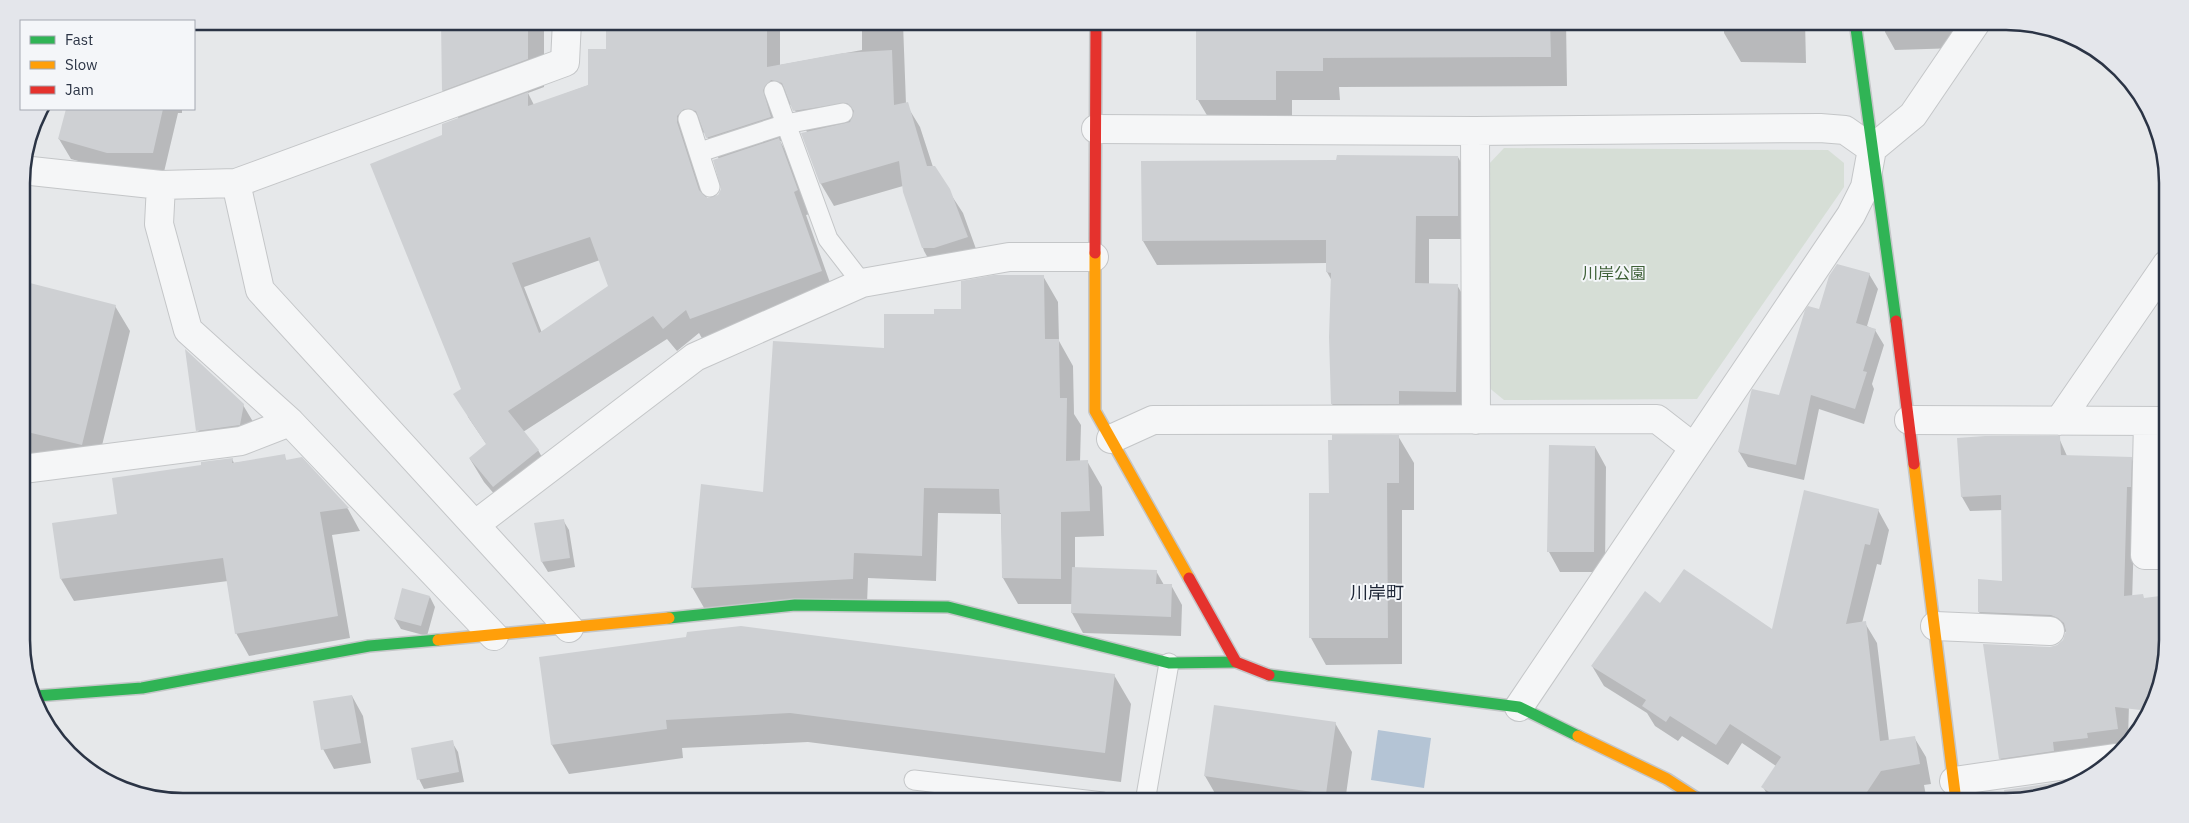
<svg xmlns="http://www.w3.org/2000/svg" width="2189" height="823" viewBox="0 0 2189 823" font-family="'IBM Plex Sans','Noto Sans JP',sans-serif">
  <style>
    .green { fill: #d6ded6 }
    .water { fill: #b4c4d5 }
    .shadow { fill: #0003; fill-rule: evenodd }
    .building { fill: #ced0d3; fill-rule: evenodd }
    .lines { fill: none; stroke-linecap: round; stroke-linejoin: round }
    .lane-casing { stroke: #c4c6c8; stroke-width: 21 }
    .street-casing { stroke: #c4c6c8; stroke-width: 30 }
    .fast-casing { stroke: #c4c6c8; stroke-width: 14 }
    .slow-casing { stroke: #c4c6c8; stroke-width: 14 }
    .jam-casing { stroke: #c4c6c8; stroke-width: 14 }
    .lane { stroke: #f5f6f7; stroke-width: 19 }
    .street { stroke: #f5f6f7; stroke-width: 28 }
    .fast { stroke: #30b455; stroke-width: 11 }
    .slow { stroke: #ff9f0a; stroke-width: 11 }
    .jam { stroke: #e5322d; stroke-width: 11 }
    .labels { text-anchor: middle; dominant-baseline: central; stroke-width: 4; stroke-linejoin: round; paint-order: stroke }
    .park-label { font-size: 16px; fill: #3f6138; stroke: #f4f6f9 }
    .neighbourhood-label { font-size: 18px; fill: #1d2536; stroke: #f4f6f9 }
    .rim { fill: none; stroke: #2b3445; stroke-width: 2.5 }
  </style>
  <rect width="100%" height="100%" fill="#e6e8ea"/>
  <!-- green -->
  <path class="green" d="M 1504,148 L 1828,150 L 1844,163 L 1844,187 L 1697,399 L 1504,400 L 1487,386 L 1488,165 Z"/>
  <!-- water -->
  <path class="water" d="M 1378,730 L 1431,738 L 1424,788 L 1371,780 Z"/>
  <!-- shadow -->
  <path class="shadow" d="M 272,21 L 342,21 L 342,28 L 276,28 Z
    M 443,21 L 544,21 L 544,87 L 528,93 L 534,105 L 589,85 L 608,50 L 607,21 L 780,21 L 780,65 L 862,50 L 862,21 L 1058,23 L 903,23 L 906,104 L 920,127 L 933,167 L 963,213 L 980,260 L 937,274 L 924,251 L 903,186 L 834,206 L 821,184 L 807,132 L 792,105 L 784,103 L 784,140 L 780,141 L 792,162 L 810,214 L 806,215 L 834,294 L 704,342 L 699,333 L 677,351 L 667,339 L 523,432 L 538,450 L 551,473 L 507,509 L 484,482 L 470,459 L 487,445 L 468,417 L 462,390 L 443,136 L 459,119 L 443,90 ZM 697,131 L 705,133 L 719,159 L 722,189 L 719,196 L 707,199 L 690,147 ZM 600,260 L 609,287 L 542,333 L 524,287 Z
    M 1197,21 L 1566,21 L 1567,86 L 1339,87 L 1340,100 L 1292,100 L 1292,129 L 1215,129 L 1198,100 Z
    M 1724,21 L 1805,21 L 1806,63 L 1741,62 L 1724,33 Z
    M 1884,21 L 1957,21 L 1958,48 L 1895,50 L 1885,32 Z
    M 68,109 L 182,109 L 182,113 L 178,113 L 164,172 L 117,172 L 71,159 L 59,139 Z
    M 1458,157 L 1471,181 L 1471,239 L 1429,239 L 1429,284 L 1457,285 L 1471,309 L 1469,415 L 1346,428 L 1332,404 L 1332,281 L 1327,272 L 1327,263 L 1157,265 L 1143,241 L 1338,161 Z
    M 1869,274 L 1878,289 L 1867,326 L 1875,330 L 1884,345 L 1872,384 L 1874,389 L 1864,424 L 1819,409 L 1804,480 L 1748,467 L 1739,452 L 1780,397 L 1820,311 Z
    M 1043,276 L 1058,302 L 1059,341 L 1073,366 L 1074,414 L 1081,425 L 1080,462 L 1087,461 L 1102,487 L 1104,536 L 1075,537 L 1075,568 L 1156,571 L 1164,585 L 1171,585 L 1182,605 L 1181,636 L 1083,633 L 1072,613 L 1072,604 L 1018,604 L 1003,578 L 1001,514 L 938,513 L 936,581 L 868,578 L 867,604 L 707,613 L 692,587 L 764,494 L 885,350 L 935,316 L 962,310 Z
    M 22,282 L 115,306 L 130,331 L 96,470 L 23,473 Z
    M 243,405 L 255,425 L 209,451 L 198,431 Z
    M 1398,436 L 1414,463 L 1414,510 L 1402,510 L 1402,664 L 1326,665 L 1311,638 L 1310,494 L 1330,494 Z
    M 2059,438 L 2067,456 L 2131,458 L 2139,472 L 2135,501 L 2128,739 L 2134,739 L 2116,757 L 2008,773 L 2000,758 L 2050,648 L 2057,646 L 2064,640 L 2067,632 L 1987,626 L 1979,612 L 2003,582 L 2003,510 L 1970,511 L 1962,497 L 1959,439 Z
    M 1595,447 L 1606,467 L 1605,572 L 1560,572 L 1549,552 Z
    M 284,456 L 287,461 L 301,458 L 348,509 L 360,531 L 332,535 L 350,638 L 249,656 L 236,633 L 228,581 L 74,601 L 61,579 L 118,515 L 202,466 L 232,459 L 234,463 Z
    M 2164,459 L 2167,459 L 2167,494 L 2163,487 Z
    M 1878,510 L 1889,530 L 1881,565 L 1877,564 L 1862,623 L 1865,623 L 1877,643 L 1889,741 L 1914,737 L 1926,757 L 1931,784 L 1924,785 L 1927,801 L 1771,801 L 1763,787 L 1776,766 L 1742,743 L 1728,765 L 1682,736 L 1678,741 L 1655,726 L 1647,713 L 1604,686 L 1592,666 L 1660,604 L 1772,631 Z
    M 563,520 L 569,530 L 575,567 L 548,572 L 542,562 Z
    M 430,597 L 435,607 L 427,636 L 401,629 L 395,619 Z
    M 540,658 L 1114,675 L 1131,704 L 1121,782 L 808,742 L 682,748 L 683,758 L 569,774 L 552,745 Z
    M 352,696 L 363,716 L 371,763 L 334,769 L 323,749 Z
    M 1335,723 L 1352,752 L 1345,802 L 1220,802 L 1205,776 Z
    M 452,742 L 458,752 L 464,782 L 424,789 L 419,779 Z
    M 2084,779 L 2059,793 L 2007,801 L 2005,791 Z"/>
  <!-- building -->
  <path class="building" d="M 441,21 L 528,21 L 528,59 L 442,91 Z
    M 606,21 L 767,21 L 767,67 L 843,53 L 892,50 L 894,105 L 908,102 L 927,166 L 935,166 L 950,189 L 968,237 L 934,248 L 922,248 L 903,192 L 899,161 L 820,184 L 801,133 L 850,122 L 854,111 L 847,103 L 793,111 L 782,83 L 771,80 L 763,90 L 771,117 L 706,138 L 696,111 L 684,109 L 677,116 L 677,122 L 699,190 L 707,198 L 718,195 L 721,189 L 713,160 L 779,138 L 798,190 L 794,192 L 822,271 L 690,319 L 686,310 L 663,329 L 653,316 L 508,411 L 539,450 L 493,487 L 469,458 L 486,444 L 453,394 L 461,389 L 370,164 L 442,135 L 442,124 L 528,92 L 528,106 L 588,85 L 588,49 L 606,49 ZM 590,237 L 608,286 L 539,333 L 512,263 Z
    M 1196,21 L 1550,21 L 1551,57 L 1323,58 L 1323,71 L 1276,71 L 1276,100 L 1196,100 Z
    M 66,109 L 163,109 L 153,153 L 107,153 L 58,139 Z
    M 1337,155 L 1458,156 L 1458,216 L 1416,216 L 1415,283 L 1458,284 L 1456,392 L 1399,391 L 1399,404 L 1331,404 L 1329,337 L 1331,273 L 1326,272 L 1326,240 L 1142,241 L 1141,161 L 1336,160 Z
    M 1837,264 L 1870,273 L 1856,323 L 1876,329 L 1863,371 L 1867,372 L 1855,409 L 1811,395 L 1796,465 L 1738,452 L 1751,392 L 1752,389 L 1779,395 L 1805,310 L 1808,306 L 1819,309 L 1829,276 Z
    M 994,275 L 1044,275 L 1045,339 L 1059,339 L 1060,398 L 1067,398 L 1066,461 L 1088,460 L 1090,511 L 1061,512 L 1061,579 L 1002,578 L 1001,513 L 1000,513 L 999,489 L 924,488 L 922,556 L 854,553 L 853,579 L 691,588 L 701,484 L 763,492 L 773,341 L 884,348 L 884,314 L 934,314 L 934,309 L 961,309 L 961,281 Z
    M 22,281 L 116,305 L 82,445 L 23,431 Z
    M 185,349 L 244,404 L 240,425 L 196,431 Z
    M 1332,435 L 1399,435 L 1399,483 L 1387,483 L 1388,638 L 1309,638 L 1309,493 L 1329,493 L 1328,440 L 1332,440 Z
    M 1985,436 L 2060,436 L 2061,455 L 2132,457 L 2131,487 L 2127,487 L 2124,596 L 2143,594 L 2144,598 L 2168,595 L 2168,640 L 2159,693 L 2149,711 L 2115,707 L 2118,729 L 2087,733 L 2088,738 L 2053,742 L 2054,751 L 1999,759 L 1983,644 L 2050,647 L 2057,645 L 2063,640 L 2066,631 L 2064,623 L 2058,618 L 2051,615 L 1978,612 L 1978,579 L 2002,581 L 2001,495 L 1961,497 L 1957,438 Z
    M 1549,445 L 1595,446 L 1594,552 L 1547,552 Z
    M 285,454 L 286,460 L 302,457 L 349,508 L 320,512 L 338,616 L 235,634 L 223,558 L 60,579 L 52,523 L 117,514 L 112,478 L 201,465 L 201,462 L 233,458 L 232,463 Z
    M 2163,458 L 2167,458 L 2167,487 L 2162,487 Z
    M 1804,490 L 1879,509 L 1870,545 L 1865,544 L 1846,624 L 1866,621 L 1880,741 L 1915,736 L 1920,764 L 1881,771 L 1861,801 L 1783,801 L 1761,787 L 1781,757 L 1730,724 L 1716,745 L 1670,716 L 1666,722 L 1642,706 L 1646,700 L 1591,666 L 1645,591 L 1660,603 L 1684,569 L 1772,629 Z
    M 564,519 L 570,558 L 541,562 L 534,523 Z
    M 1072,567 L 1157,570 L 1156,584 L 1172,584 L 1171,617 L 1071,613 Z
    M 402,588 L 430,596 L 421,626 L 394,619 Z
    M 741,626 L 1115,674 L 1105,753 L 790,713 L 666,720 L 667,729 L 551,745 L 539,657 L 686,637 L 687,632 Z
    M 352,695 L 361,743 L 321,750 L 313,701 Z
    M 1214,705 L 1336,722 L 1326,794 L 1204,776 Z
    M 453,740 L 459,772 L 417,780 L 411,748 Z
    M 2060,782 L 2061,792 L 2059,793 L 2006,801 L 2004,790 Z"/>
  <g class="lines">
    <defs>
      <path id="lane" d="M 774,91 L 828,239 L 862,283
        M 688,119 L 710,187
        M 700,152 L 786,124 L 843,113
        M 914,780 L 1103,802
        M 1145,802 L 1169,663"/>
      <path id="street" d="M 1096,129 L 1475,131 L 1820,128 L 1845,130 L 1872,149
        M 1475,131 L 1476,420
        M 22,170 L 161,185 L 236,183 L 565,62 L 567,21
        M 236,183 L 260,290 L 569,628
        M 161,185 L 159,224 L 188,330 L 290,422 L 494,636
        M 1909,420 L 2167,421
        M 2059,421 L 2167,264
        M 2148,421 L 2145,555 L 2167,555
        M 1111,439 L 1153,420 L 1657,419 L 1693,447
        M 23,469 L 241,441 L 290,422
        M 476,524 L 695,357 L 862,283 L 1009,257 L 1094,257
        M 1935,626 L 2050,631
        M 1519,707 L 1851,215 L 1865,187 L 1872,149 L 1913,115 L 1977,21
        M 1954,781 L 2115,758"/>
      <path id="fast" d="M 1855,21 L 1896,321
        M 669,618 L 795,605 L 948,607 L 1169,663 L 1236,662
        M 1269,675 L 1519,707 L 1578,736
        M 36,696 L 142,688 L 369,646 L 438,640"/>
      <path id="slow" d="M 1095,253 L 1095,411 L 1189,578
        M 1914,464 L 1956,801
        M 438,640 L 669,618
        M 1578,736 L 1667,779 L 1701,801"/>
      <path id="jam" d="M 1095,253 L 1096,21
        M 1896,321 L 1914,464
        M 1189,578 L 1236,662 L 1269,675"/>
    </defs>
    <!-- lane casing -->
    <use href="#lane" class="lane-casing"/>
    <!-- street casing -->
    <use href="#street" class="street-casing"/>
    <!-- fast casing -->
    <use href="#fast" class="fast-casing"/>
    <!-- slow casing -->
    <use href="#slow" class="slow-casing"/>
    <!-- jam casing -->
    <use href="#jam" class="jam-casing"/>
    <!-- lane -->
    <use href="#lane" class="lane"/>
    <!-- street -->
    <use href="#street" class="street"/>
    <!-- fast -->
    <use href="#fast" class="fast"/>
    <!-- slow -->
    <use href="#slow" class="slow"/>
    <!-- jam -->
    <use href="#jam" class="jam"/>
  </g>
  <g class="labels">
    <!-- park labels -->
    <g class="park-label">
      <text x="1614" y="273">川岸公園</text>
    </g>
    <!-- neighbourhood labels -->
    <g class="neighbourhood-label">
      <text x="1377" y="592">川岸町</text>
    </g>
  </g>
  <!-- crop -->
  <path d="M0 0H2189V823H0ZM183 30H2006A153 153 0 0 1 2159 183V640A153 153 0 0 1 2006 793H183A153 153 0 0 1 30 640V183A153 153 0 0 1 183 30Z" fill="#e4e6eb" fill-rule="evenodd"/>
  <path class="rim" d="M183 30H2006A153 153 0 0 1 2159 183V640A153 153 0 0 1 2006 793H183A153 153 0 0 1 30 640V183A153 153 0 0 1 183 30Z"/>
  <!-- legend -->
  <rect x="20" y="20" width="175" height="90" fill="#f4f6f9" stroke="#a4a8b1"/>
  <rect x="30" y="36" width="25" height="8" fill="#30b455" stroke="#a4a8b1"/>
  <text x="65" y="45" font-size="15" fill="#2b3445">Fast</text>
  <rect x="30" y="61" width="25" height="8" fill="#ff9f0a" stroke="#a4a8b1"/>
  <text x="65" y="70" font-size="15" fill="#2b3445">Slow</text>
  <rect x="30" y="86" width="25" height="8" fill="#e5322d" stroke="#a4a8b1"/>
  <text x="65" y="95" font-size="15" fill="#2b3445">Jam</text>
</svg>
